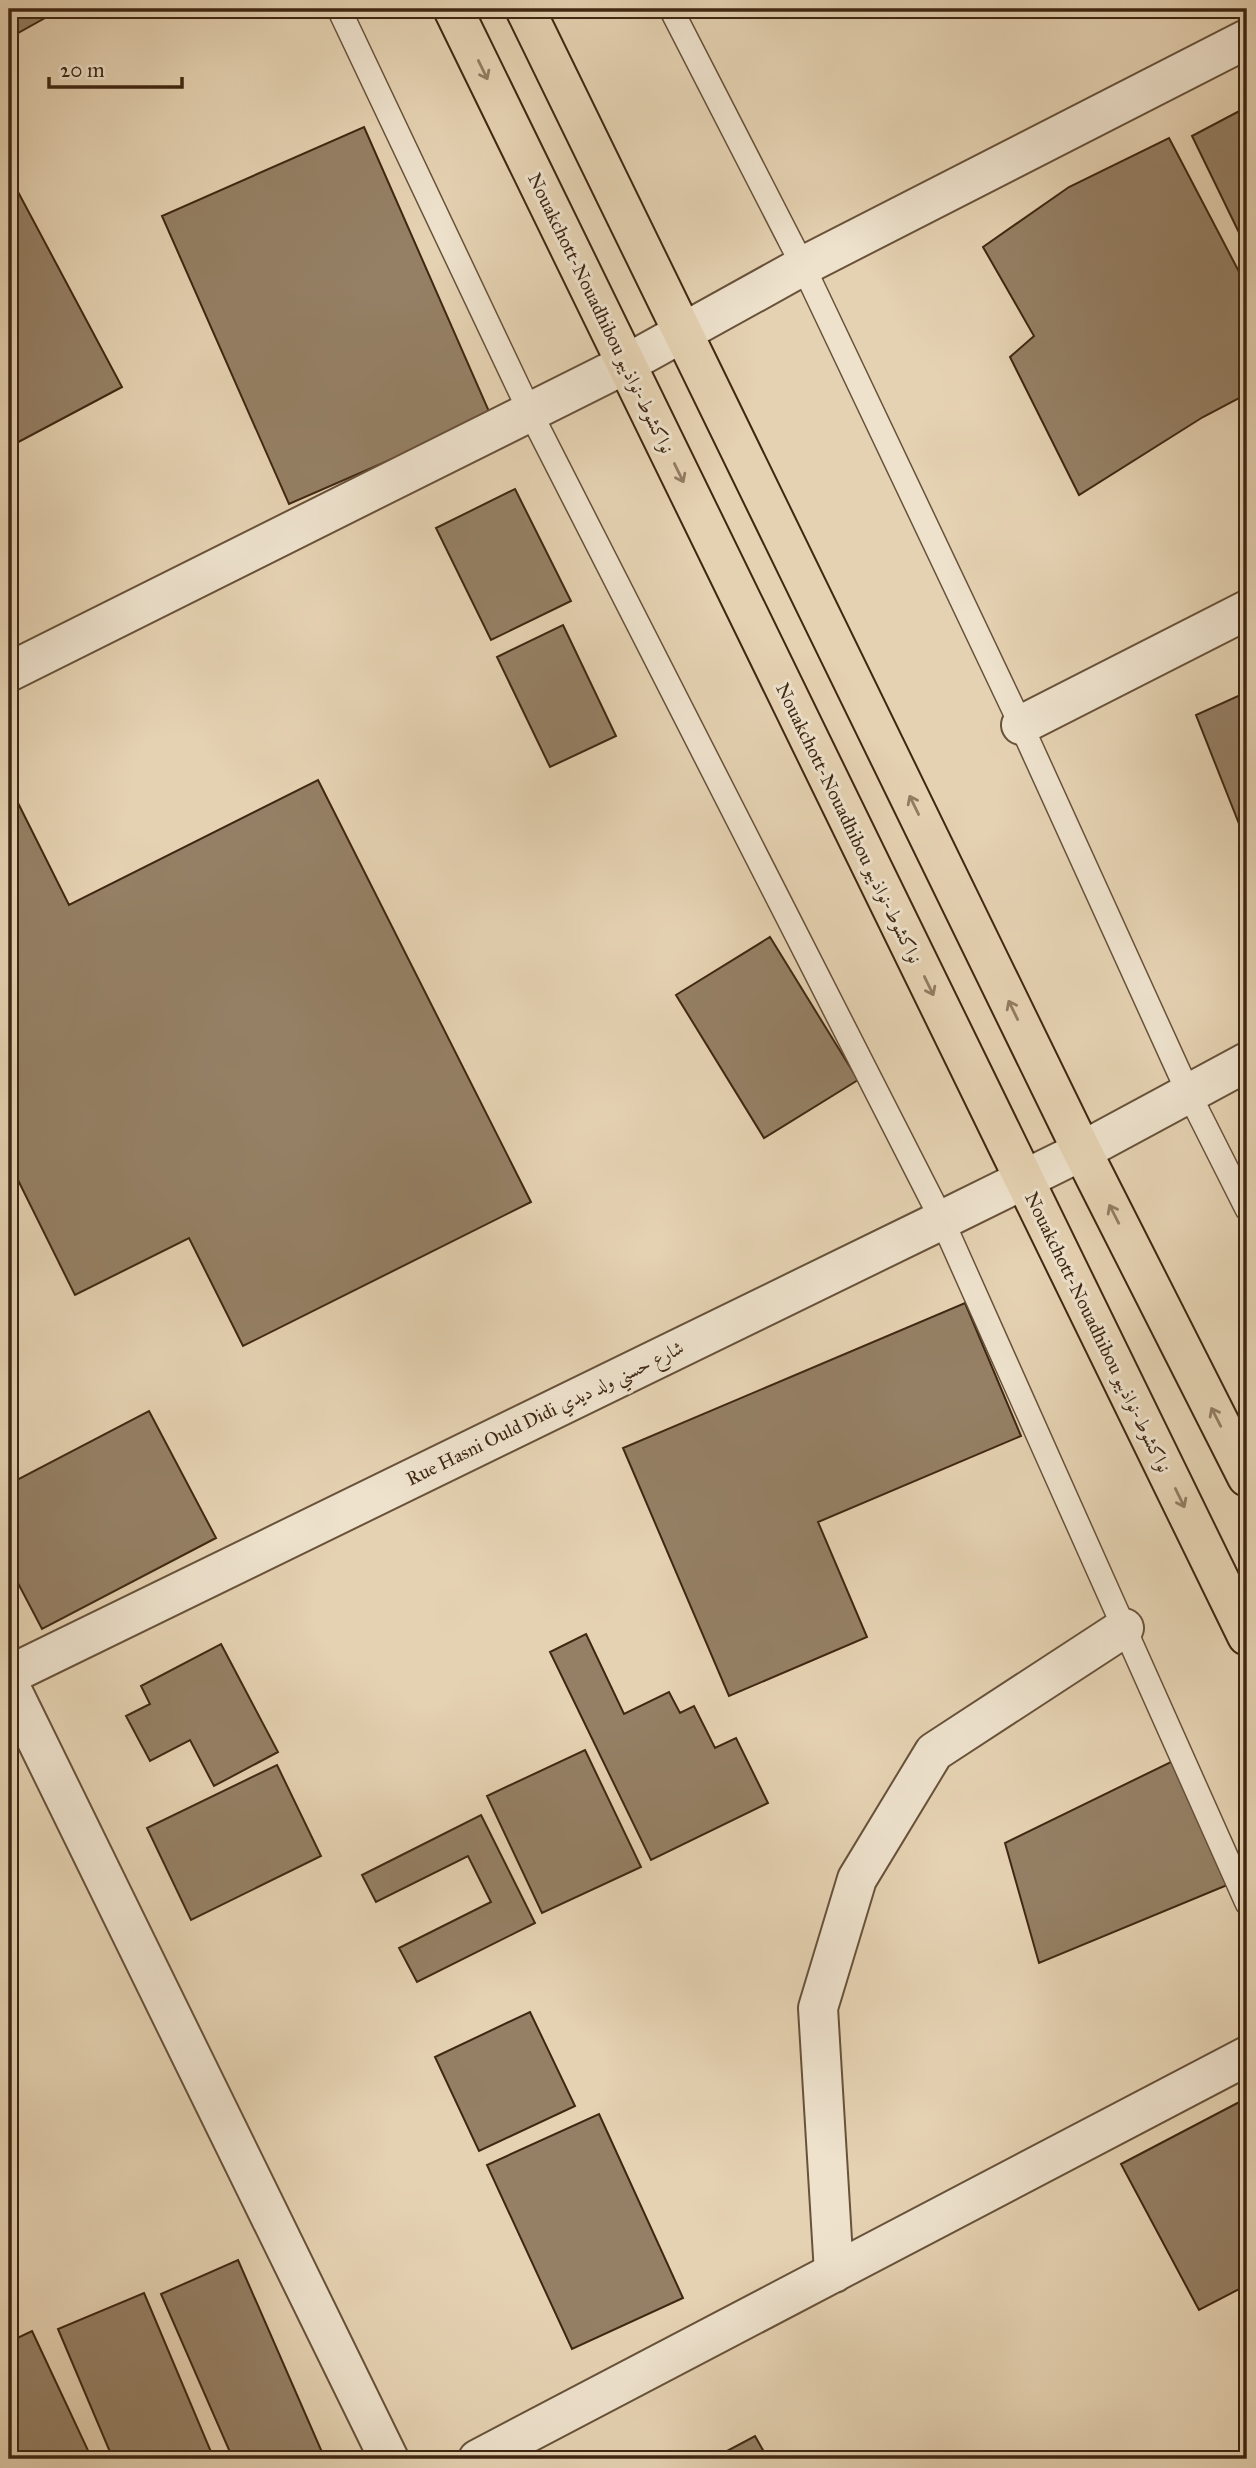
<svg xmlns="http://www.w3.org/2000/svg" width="1256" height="2468" viewBox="0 0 1256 2468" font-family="'IM FELL Great Primer',Amiri,serif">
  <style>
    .building { fill: #958065; stroke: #3f2712; stroke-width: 2 }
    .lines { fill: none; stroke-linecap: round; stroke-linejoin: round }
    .service-casing { stroke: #68523a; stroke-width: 26 }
    .minor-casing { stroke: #68523a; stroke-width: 42 }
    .tertiary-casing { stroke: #68523a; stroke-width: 42 }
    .trunk-casing { stroke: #3f2712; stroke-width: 42 }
    .service { stroke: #eee2cd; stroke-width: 23 }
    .minor { stroke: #eee2cd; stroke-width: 38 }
    .tertiary { stroke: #eee2cd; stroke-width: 38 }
    .trunk { stroke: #e5d2b2; stroke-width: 38 }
    .oneway { stroke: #927c62 }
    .labels { text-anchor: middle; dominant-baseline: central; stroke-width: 6; stroke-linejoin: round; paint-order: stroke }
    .street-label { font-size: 19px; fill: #3f2712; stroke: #eee2cd }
  </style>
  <rect width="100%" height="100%" fill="#e5d2b2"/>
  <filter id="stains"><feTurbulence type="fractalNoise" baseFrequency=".00286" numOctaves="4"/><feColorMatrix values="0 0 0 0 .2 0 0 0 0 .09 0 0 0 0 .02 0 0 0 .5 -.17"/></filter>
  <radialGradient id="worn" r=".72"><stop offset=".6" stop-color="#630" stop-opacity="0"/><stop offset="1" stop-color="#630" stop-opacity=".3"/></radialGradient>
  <!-- building -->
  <path class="building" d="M 9,9 L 61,9 L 9,38 Z
    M 1247,107 L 1247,249 L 1192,136 Z
    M 364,127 L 491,416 L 289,504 L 162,216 Z
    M 1169,138 L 1247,287 L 1247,394 L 1203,417 L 1079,495 L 1010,357 L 1034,336 L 983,247 L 1069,187 Z
    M 9,175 L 122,387 L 9,447 Z
    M 515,489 L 571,601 L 491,640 L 436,528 Z
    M 563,625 L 616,736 L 550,767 L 497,657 Z
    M 1247,692 L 1247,844 L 1196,715 Z
    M 318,780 L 531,1202 L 243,1346 L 189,1238 L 75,1295 L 9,1162 L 9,785 L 69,905 Z
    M 770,937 L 858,1080 L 764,1138 L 676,995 Z
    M 965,1303 L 1021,1436 L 818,1522 L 867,1637 L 729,1696 L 623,1448 Z
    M 149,1411 L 216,1538 L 42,1629 L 9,1566 L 9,1484 Z
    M 586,1634 L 624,1714 L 669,1692 L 680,1713 L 694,1706 L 715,1748 L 736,1738 L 768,1803 L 651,1860 L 550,1652 Z
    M 221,1644 L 278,1752 L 214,1786 L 190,1740 L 150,1761 L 126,1716 L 150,1704 L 141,1686 Z
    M 585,1750 L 641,1867 L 542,1913 L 487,1796 Z
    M 1177,1759 L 1237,1881 L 1039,1963 L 1005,1843 Z
    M 277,1765 L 321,1856 L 191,1920 L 147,1828 Z
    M 481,1815 L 535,1923 L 417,1982 L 399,1948 L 491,1902 L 468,1856 L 376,1902 L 362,1875 Z
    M 530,2012 L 575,2106 L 479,2151 L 435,2057 Z
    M 1247,2098 L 1247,2285 L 1199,2310 L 1121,2164 Z
    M 599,2114 L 683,2298 L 572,2349 L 487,2165 Z
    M 238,2260 L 325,2459 L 233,2459 L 161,2294 Z
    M 144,2293 L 214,2459 L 113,2459 L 58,2329 Z
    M 32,2331 L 92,2459 L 9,2459 L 9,2342 Z
    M 755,2436 L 768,2459 L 712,2459 Z"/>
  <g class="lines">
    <defs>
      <path id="service" d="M 339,9 L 530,412 L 942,1220 L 1247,1903
        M 671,9 L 803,266 L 1021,725 L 1188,1092 L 1247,1209"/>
      <path id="minor" d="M 9,672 L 626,364 L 803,266 L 1247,39
        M 1021,725 L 1247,610
        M 9,1684 L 389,2459
        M 834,2273 L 818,2008 L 857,1879 L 934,1752 L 1124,1628
        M 478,2459 L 1247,2056"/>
      <path id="tertiary" d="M 9,1675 L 942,1220 L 1082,1151 L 1247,1062"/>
      <path id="trunk" d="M 453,9 L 1247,1636
        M 525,9 L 1082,1151 L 1247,1477"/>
    </defs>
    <!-- service casing -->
    <use href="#service" class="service-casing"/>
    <!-- minor casing -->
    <use href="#minor" class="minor-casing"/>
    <!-- tertiary casing -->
    <use href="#tertiary" class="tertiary-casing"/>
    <!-- trunk casing -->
    <use href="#trunk" class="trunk-casing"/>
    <!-- service -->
    <use href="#service" class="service"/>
    <!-- minor -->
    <use href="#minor" class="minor"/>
    <!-- tertiary -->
    <use href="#tertiary" class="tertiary"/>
    <!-- trunk -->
    <use href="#trunk" class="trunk"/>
  </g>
  <!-- one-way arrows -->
  <defs><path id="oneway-shaft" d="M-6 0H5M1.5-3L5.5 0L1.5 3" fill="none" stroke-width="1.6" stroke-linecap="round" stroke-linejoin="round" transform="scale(1.75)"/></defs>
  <g class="oneway">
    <use href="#oneway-shaft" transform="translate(483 70) rotate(64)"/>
    <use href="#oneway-shaft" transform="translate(679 473) rotate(64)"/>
    <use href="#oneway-shaft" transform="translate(914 805) rotate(-116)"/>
    <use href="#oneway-shaft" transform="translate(929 986) rotate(64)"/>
    <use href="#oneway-shaft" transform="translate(1013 1010) rotate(-116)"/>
    <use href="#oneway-shaft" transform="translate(1114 1214) rotate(-117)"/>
    <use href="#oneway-shaft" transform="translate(1216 1417) rotate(-117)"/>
    <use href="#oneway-shaft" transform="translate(1180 1498) rotate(64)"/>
  </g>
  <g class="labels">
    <!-- street labels -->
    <g class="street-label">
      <text transform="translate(601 313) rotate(64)">Nouakchott-Nouadhibou نواكشوط-نواذيبو</text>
      <text transform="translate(849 823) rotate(64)">Nouakchott-Nouadhibou نواكشوط-نواذيبو</text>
      <text transform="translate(1098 1332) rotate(64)">Nouakchott-Nouadhibou نواكشوط-نواذيبو</text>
      <text transform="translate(545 1413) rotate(-26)">Rue Hasni Ould Didi شارع حسني ولد ديدي</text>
    </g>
  </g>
  <!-- margin -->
  <rect width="1256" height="2468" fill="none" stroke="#e5d2b2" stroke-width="35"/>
  <rect x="10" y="10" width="1235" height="2447" fill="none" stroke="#3f2712" stroke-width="3.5"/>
  <rect x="18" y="18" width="1221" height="2433" fill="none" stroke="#3f2712" stroke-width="2"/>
  <!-- scale -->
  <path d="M49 77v10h133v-10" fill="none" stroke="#3f2712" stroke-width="3.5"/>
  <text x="60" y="77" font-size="21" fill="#3f2712" stroke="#eee2cd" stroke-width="5" paint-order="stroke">20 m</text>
  <rect width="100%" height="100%" filter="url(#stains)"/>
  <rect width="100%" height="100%" fill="url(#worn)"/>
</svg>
